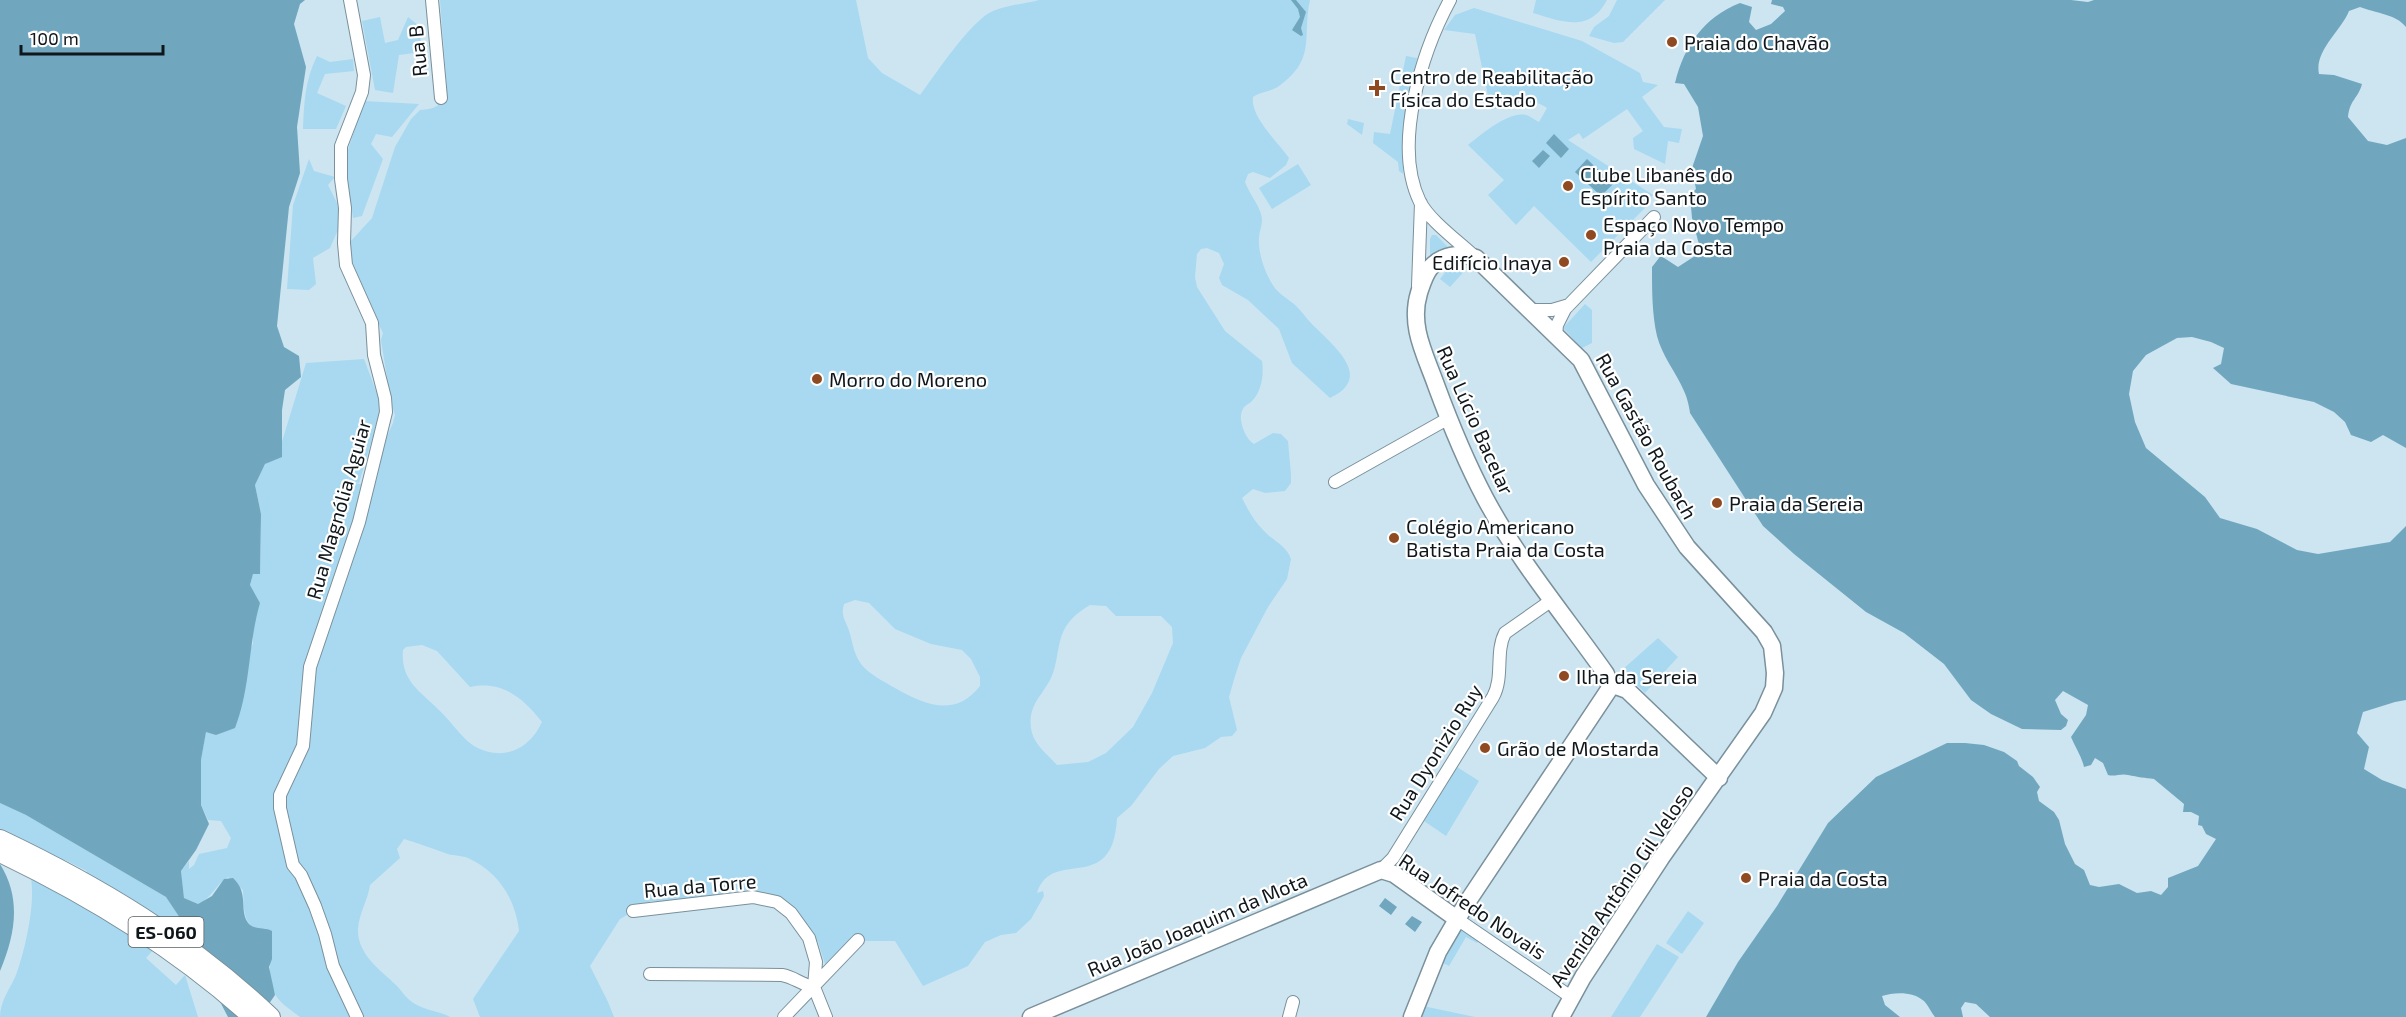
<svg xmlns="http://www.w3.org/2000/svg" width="2406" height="1017" viewBox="0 0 2406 1017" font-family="'Exo 2',sans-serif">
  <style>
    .green { fill: #a8d9f0; fill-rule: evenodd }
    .water { fill: #70a7bf }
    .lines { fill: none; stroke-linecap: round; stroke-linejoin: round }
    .street-casing { stroke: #7a909b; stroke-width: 14 }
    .secondary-casing { stroke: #7a909b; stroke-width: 19 }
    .primary-casing { stroke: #7a909b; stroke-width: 20 }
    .street { stroke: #fff; stroke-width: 12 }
    .secondary { stroke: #fff; stroke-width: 16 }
    .primary { stroke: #fff; stroke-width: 18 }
    .poi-dot { fill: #8f4a21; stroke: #fff; stroke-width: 2 }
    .labels { text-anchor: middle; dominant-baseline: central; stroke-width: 4.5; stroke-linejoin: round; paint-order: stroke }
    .shield { fill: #fff; stroke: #575d5f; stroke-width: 1.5 }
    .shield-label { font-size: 18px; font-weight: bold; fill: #0f171b }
    .poi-label { font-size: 20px; fill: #0f171b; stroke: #fff; text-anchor: start }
    .street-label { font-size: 20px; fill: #0f171b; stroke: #fff }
  </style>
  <rect width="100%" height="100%" fill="#cce5f1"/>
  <!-- green -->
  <path class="green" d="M 440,0 L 856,0 L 868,58 L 882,73 L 920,95 C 936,74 970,21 993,11 C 1008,5 1024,4 1039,0 L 1310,0 C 1302,36 1317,59 1279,86 C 1271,92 1261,91 1253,97 C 1250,117 1278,142 1289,158 L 1286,165 L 1270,178 L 1253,172 L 1248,174 L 1245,182 C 1249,194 1262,208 1262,220 C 1262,226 1259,232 1259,238 C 1258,252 1264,270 1271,282 C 1276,292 1285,297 1294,304 C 1302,311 1308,321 1316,328 C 1336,348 1373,378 1330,398 L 1292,363 L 1279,329 L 1248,300 L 1222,285 L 1219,278 L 1224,264 L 1219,253 L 1207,248 L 1201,249 L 1197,254 L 1195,277 L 1197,287 L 1225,331 L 1262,361 C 1264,374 1262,391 1252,401 C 1248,405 1244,405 1242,411 C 1238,420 1245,439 1254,444 L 1273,433 L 1281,434 L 1288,441 L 1291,475 L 1291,483 L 1285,491 L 1265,493 L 1253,489 L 1242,498 C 1248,510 1254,521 1264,531 C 1273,541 1286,545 1291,559 L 1287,579 L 1268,607 L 1241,658 L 1235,676 L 1229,697 L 1237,730 L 1232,736 L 1221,737 L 1205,748 L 1173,756 L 1159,769 L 1131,806 L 1117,818 C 1113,897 1052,846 1037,893 L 1043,891 L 1044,896 L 1031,919 L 1016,933 L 1001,935 L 985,942 L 968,966 L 923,986 L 895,941 L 850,941 L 825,964 L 818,942 L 793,909 L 779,896 L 736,889 L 706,899 L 666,902 L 651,901 L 620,919 L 590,966 L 608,1002 L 614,1017 L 480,1017 L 473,999 L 519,931 C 516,900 498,871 468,858 C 461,855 452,856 445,853 C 431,848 418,843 404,839 L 397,849 L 400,858 L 370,885 C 368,900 359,913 358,929 C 357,954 380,970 396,985 C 402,991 405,997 412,1002 C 423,1010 445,1013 450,1017 L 300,1017 C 293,1011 279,1003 275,994 C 265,976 273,951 272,932 C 265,927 260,929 254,927 C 242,922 244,901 243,890 L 228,877 C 216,884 212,898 198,904 L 184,898 L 181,871 L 189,861 L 189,869 L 194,865 L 199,854 L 227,848 L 231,838 L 221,821 L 208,820 L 201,805 L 201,760 L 206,731 L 253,644 L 253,625 L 260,603 L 250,585 L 253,574 L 260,574 L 261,514 L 255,485 L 265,464 L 277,458 L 306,363 L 364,359 L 382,407 L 359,483 L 351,481 L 359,484 L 366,483 L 393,423 L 395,415 L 391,403 L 381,340 L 383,333 L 359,282 L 352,273 L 350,242 L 372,218 L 395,147 L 411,119 L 420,110 C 437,109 443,105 447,88 ZM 855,600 L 869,603 L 895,629 L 931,644 L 962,650 L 971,659 L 980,677 L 980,686 C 955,718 925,705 895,688 C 883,681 870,675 861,664 C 854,654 853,645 850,634 C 847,621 840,618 844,604 ZM 1090,605 L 1106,606 L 1116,616 L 1161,616 L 1172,627 L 1173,643 L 1152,693 L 1133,727 L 1106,753 L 1088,762 L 1057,765 C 1047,754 1033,744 1031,728 C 1028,705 1042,696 1051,678 C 1058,663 1057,643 1064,630 C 1070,618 1080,611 1090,605 ZM 422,645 L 437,651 L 470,687 C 502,680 523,698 542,722 C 529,750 503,762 474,746 C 462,738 452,723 442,713 C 422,692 400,682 403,650 L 406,647 Z
    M 1536,0 L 1607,0 C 1589,34 1561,21 1533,13 Z
    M 1617,0 L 1665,0 L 1623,42 L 1614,43 L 1589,36 L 1594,27 L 1609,16 Z
    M 1474,8 L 1582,41 L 1640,73 L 1643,82 L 1658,85 L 1642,97 L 1664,127 L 1682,129 L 1679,143 L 1668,141 L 1665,164 L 1634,149 L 1633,138 L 1643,131 L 1627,109 L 1583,139 L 1579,133 L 1568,140 L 1653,195 L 1647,201 L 1649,204 L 1591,262 L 1534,206 L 1516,225 L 1488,195 L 1504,180 L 1468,145 C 1481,135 1508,111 1526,115 C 1530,116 1535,120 1539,122 L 1547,108 C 1528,95 1511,105 1491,110 L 1475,34 L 1444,30 L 1455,15 Z
    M 380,17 L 385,43 L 398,40 L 408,17 L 419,26 L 422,52 L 399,55 L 393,93 L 375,90 L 362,21 Z
    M 317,56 L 330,62 L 353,59 L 354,71 L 325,74 L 317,93 L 346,106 L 336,129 L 303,129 C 304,103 305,80 317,56 Z
    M 1406,56 L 1417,58 L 1403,130 L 1403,174 L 1399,171 L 1398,162 L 1373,143 L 1374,132 L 1390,134 Z
    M 364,101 L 419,104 L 392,137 L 376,134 L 371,144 L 383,159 L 362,216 L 353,218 L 345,159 Z
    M 1348,119 L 1364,123 L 1362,135 L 1347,124 Z
    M 309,159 L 314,171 L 335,177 L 328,185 L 337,203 L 341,223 L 330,248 L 313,258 L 316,284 L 309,290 L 287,289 L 293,205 Z
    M 1298,164 L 1311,185 L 1272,209 L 1259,188 Z
    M 1432,235 L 1436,235 L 1450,249 L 1430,261 L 1430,239 Z
    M 1459,264 L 1470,265 L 1450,287 L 1440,279 L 1447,270 Z
    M 1585,304 L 1592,310 L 1592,343 L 1582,348 L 1563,328 Z
    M 1658,638 L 1678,657 L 1645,693 L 1622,670 Z
    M 1457,767 L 1479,781 L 1446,836 L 1424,821 Z
    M 0,803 L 26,815 L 166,897 L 181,919 L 146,958 L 176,985 L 185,975 L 198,1017 L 0,1017 C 0,1001 10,989 16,975 C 25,951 40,889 27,866 C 21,855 9,844 0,835 ZM 65,860 L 87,871 L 71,900 L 50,889 Z
    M 1688,911 L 1704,923 L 1682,954 L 1666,943 Z
    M 1462,928 L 1480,939 L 1477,943 L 1466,937 L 1449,966 L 1443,963 Z
    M 1657,944 L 1679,957 L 1640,1017 L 1611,1017 Z
    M 1423,1006 L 1475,1017 L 1419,1017 Z"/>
  <!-- water -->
  <path class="water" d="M 0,0 L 305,0 L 300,4 L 294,24 L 306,67 L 297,127 L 300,173 L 289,207 L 277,326 L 284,347 L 299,356 L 301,377 L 285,390 L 282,410 L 282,457 L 265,464 L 255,485 L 261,514 L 260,574 L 253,574 L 250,585 L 260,603 C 248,644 251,687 235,728 L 216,735 L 206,732 L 201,760 L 201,805 L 209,824 L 196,850 L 181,871 L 184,898 L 198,904 L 212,896 L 224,879 L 233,878 C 250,894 238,911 249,924 C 255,930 265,927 272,931 L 272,959 L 269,967 L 275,995 L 260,1017 L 228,1017 L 204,971 L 182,921 L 166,897 L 26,815 L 0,803 Z
    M 1291,0 L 1296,0 L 1306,12 L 1301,28 L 1303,35 L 1301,36 L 1292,30 L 1300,17 L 1298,9 Z
    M 1772,0 L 2071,0 L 2088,2 L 2094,0 L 2406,0 L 2406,27 C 2396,14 2375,13 2360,7 L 2349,11 C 2341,31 2314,51 2319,74 L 2334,75 L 2362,84 C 2358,99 2350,99 2348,117 L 2368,141 L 2387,145 L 2406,138 L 2406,448 L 2383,435 L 2371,442 L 2351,435 L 2345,422 L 2334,412 L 2314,402 L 2231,384 L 2213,368 L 2221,364 L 2224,348 L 2211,342 L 2192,337 L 2177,338 L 2146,355 L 2133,371 L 2129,394 L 2135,422 L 2146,448 L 2205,497 L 2220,518 L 2257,529 L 2297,550 L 2318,554 L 2390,542 L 2406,526 L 2406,700 L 2395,702 L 2363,712 L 2357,733 L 2369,747 L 2364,769 L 2382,780 L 2406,789 L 2406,1017 L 1990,1017 L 1976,1004 L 1965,1002 L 1961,1008 L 1963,1017 L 1935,1017 C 1931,1012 1928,1005 1924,1001 C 1913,991 1894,992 1882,996 L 1885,1005 L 1900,1017 L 1706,1017 L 1738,962 L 1777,906 L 1828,823 L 1876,777 L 1947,743 L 1965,743 L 1984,745 L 2004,752 L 2017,761 L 2019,766 L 2033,777 L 2040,787 L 2037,792 L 2039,801 L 2054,812 L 2059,820 L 2065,844 L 2075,864 L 2084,870 L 2090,885 L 2099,887 L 2119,884 L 2137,893 L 2151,891 L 2161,895 L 2168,887 L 2168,878 L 2198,866 L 2216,839 L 2206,834 L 2202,826 L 2198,825 L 2199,816 L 2191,812 L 2183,812 L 2184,804 L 2154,779 C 2145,778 2138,777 2128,775 C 2121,773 2115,777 2108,775 L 2103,763 L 2095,758 L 2091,765 L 2084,767 C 2082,757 2075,747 2071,737 L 2086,715 L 2088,705 L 2063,691 L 2055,700 L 2061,714 L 2068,720 L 2066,726 L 2061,730 L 2022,729 L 1991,714 L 1971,700 L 1944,664 L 1904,633 L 1866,612 L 1794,554 L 1763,526 L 1690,413 C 1689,406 1687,397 1684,391 C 1676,372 1662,356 1657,336 C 1652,314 1652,291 1652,267 L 1659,258 L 1655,252 L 1678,267 L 1701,252 L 1692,218 L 1690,195 L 1696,189 L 1692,168 L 1703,136 L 1698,107 L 1684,84 L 1675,83 C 1684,46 1704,17 1740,3 L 1752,7 L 1749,22 L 1756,30 L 1771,24 L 1785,11 L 1783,7 L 1771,4 Z
    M 1554,134 L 1569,149 L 1561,158 L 1546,143 Z
    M 1543,150 L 1550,156 L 1539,168 L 1532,161 Z
    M 1587,159 L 1613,184 L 1601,196 L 1575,172 Z
    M 0,864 C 22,899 15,935 0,971 Z
    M 1385,898 L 1397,907 L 1391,915 L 1379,906 Z
    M 1412,916 L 1422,922 L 1415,932 L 1405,924 Z"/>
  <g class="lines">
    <defs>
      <path id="street" d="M 350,0 L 364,75 L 362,92 L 341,146 L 341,179 L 345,208 L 344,243 L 346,265 L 372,323 L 374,355 L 385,398 L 386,412 L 359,522 L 310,667 L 303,746 L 280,795 L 280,808 L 293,865 L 301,875 L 315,906 L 325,934 L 333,966 L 357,1017
        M 432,0 L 441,98
        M 1450,0 C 1422,52 1392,145 1420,202 C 1429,220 1459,242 1475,257
        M 1418,286 L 1421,203
        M 1530,310 L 1552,310 L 1569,305
        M 1556,335 L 1557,325 L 1565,309 L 1654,217
        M 1335,482 L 1449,418
        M 1381,870 L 1393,858 L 1493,697 C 1504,677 1495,652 1505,633 L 1552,600
        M 633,911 L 753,897 L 777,902 L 791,913 L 809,938 L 816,962 L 814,987
        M 1457,919 L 1571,997
        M 650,974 L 782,975 C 794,977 802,985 814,987
        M 814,987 L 826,1017
        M 784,1017 L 858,940
        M 1289,1017 L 1293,1002"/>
      <path id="secondary" d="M 1610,688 L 1616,686 L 1627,690 L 1719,778
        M 1031,1017 L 1381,870 L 1394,874 L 1457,919
        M 1412,1017 L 1438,952 L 1466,904 L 1610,688
        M 1561,1017 L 1583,977 L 1661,858 L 1763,713 L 1774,688 L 1775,673 L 1772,646 L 1764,632 L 1687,547 L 1646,485 L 1581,360 L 1476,258 C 1459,252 1442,255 1430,268 C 1424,276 1422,284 1419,293 C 1409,326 1425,354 1436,385 C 1450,423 1466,462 1485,498 C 1518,560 1565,616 1606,674 L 1610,688"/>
      <path id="primary" d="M 0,839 C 99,886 191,941 271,1017
        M 0,853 C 92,897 177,949 252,1017"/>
    </defs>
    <!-- street casing -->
    <use href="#street" class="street-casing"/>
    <!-- secondary casing -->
    <use href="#secondary" class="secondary-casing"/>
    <!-- primary casing -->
    <use href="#primary" class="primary-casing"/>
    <!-- street -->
    <use href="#street" class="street"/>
    <!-- secondary -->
    <use href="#secondary" class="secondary"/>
    <!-- primary -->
    <use href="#primary" class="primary"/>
  </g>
  <!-- markers -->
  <g class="poi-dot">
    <circle cx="1672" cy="42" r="6"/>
    <path d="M1374 79h6v6h6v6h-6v6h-6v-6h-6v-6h6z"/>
    <circle cx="1568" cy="186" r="6"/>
    <circle cx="1591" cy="235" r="6"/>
    <circle cx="1564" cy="262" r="6"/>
    <circle cx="817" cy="379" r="6"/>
    <circle cx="1717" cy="503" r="6"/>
    <circle cx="1394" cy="538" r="6"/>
    <circle cx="1564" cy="676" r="6"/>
    <circle cx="1485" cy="748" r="6"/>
    <circle cx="1746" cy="878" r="6"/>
  </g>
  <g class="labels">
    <!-- shield labels -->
    <rect class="shield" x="128.5" y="917" width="75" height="30" rx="4.5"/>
    <g class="shield-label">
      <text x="166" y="932">ES-060</text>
    </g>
    <!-- poi labels -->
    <g class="poi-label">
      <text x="1684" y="42">Praia do Chavão</text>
      <text x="1390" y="76">Centro de Reabilitação<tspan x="1390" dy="23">Física do Estado</tspan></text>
      <text x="1580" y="174">Clube Libanês do<tspan x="1580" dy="23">Espírito Santo</tspan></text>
      <text x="1603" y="224">Espaço Novo Tempo<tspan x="1603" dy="23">Praia da Costa</tspan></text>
      <text x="1552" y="262" text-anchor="end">Edifício Inaya</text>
      <text x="829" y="379">Morro do Moreno</text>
      <text x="1729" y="503">Praia da Sereia</text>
      <text x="1406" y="526">Colégio Americano<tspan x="1406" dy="23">Batista Praia da Costa</tspan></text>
      <text x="1576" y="676">Ilha da Sereia</text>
      <text x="1497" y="748">Grão de Mostarda</text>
      <text x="1758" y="878">Praia da Costa</text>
    </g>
    <!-- street labels -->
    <g class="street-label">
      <text transform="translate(417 51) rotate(-95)">Rua B</text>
      <text transform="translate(1476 420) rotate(66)">Rua Lúcio Bacelar</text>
      <text transform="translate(1647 436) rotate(61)">Rua Gastão Roubach</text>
      <text transform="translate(338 509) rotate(-74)">Rua Magnólia Aguiar</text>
      <text transform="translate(1435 752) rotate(-58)">Rua Dyonizio Ruy</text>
      <text transform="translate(700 885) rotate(-5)">Rua da Torre</text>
      <text transform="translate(1621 885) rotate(-56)">Avenida Antônio Gil Veloso</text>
      <text transform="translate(1473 906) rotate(34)">Rua Jofredo Novais</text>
      <text transform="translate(1197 924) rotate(-23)">Rua João Joaquim da Mota</text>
    </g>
  </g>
  <!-- scale -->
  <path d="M21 45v9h142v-9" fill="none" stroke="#0f171b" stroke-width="3"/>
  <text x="30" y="45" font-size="18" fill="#0f171b" stroke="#ffffff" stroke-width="4.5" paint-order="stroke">100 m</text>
</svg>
